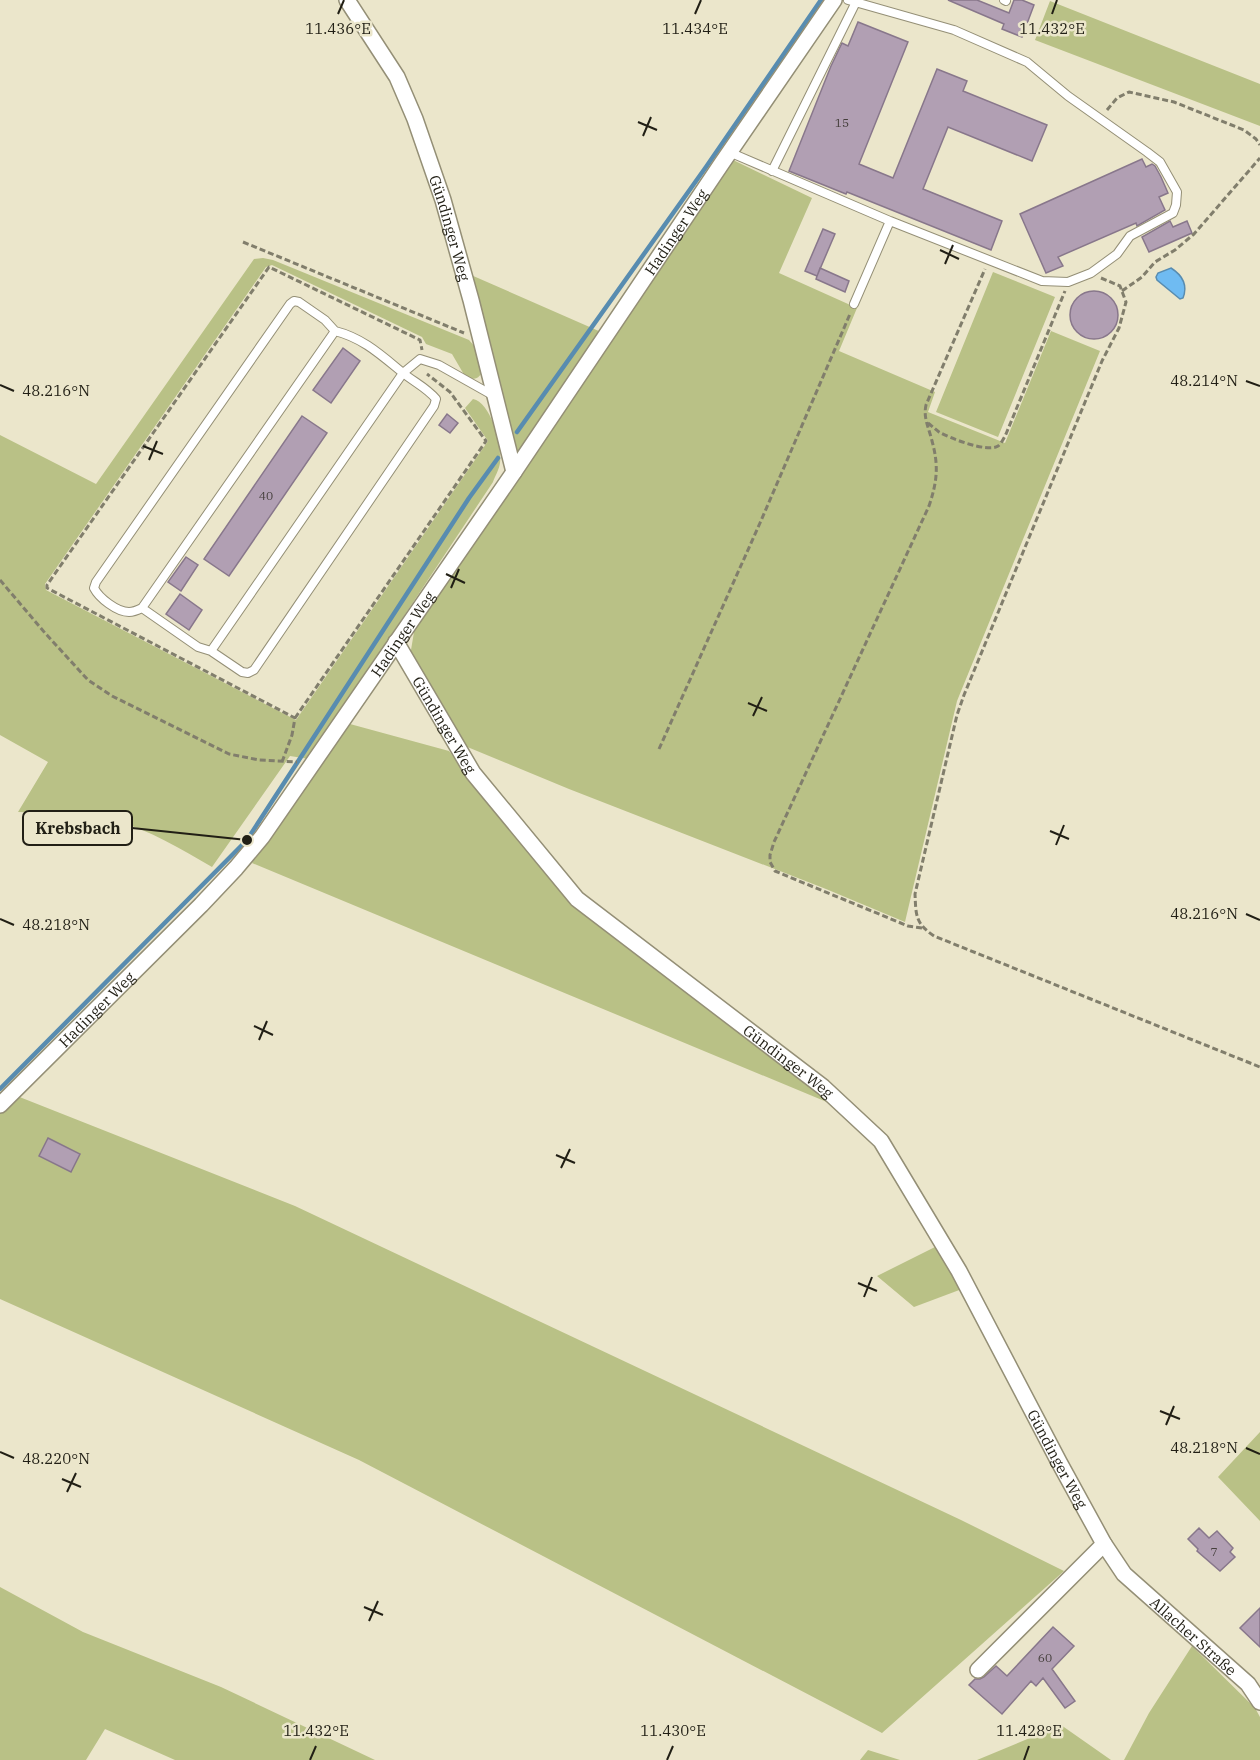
<svg xmlns="http://www.w3.org/2000/svg" width="1260" height="1760" viewBox="0 0 1260 1760" font-family="'IBM Plex Serif',serif">
  <style>
    .green { fill: #b9c186 }
    .water { fill: #6fbbf2; stroke: #588cb0; stroke-width: 1.5 }
    .lines { fill: none; stroke-linecap: round; stroke-linejoin: round }
    .stream { stroke: #588cb0; stroke-width: 4.5 }
    .building { fill: #b19fb3; stroke: #88778b; stroke-width: 1.5 }
    .lane-casing { stroke: #948f76; stroke-width: 10 }
    .street-casing { stroke: #948f76; stroke-width: 18 }
    .path { stroke: #817e6c; stroke-width: 3; stroke-dasharray: 6 3; stroke-linecap: butt }
    .lane { stroke: #fff; stroke-width: 8 }
    .street { stroke: #fff; stroke-width: 15 }
    .ticks { fill: none; stroke: #211f15; stroke-width: 2 }
    .labels { text-anchor: middle; dominant-baseline: central; stroke-width: 5; stroke-linejoin: round; paint-order: stroke }
    .number-label { font-size: 12px; fill: #453f3c }
    .street-label { font-size: 15px; fill: #211f15; stroke: #ebe6cb }
    .ticks-label { font-size: 15px; text-anchor: middle; fill: #211f15; stroke: #ebe6cb; stroke-width: 5; stroke-linejoin: round; paint-order: stroke }
    .leader { fill: none; stroke: #211f15; stroke-width: 2 }
    .callout-dot { fill: #211f15; stroke: #ebe6cb; stroke-width: 2 }
    .callout { fill: #ebe6cb; stroke: #211f15; stroke-width: 2 }
    .callout-label { font-size: 16px; text-anchor: middle; font-weight: bold; fill: #211f15 }
  </style>
  <rect width="100%" height="100%" fill="#ebe6cb"/>
  <!-- green -->
  <path class="green" d="M 1050,1 L 1260,84 L 1260,126 L 1035,40 Z
    M 733,160 L 812,198 L 779,273 L 857,308 L 839,351 L 935,392 L 928,412 L 1005,443 L 1051,331 L 1100,351 L 957,701 L 905,922 L 826,889 L 569,789 L 465,746 L 410,656 L 415,626 Z
    M 263,258 L 273,260 L 469,340 L 475,347 L 481,374 C 477,380 473,379 466,378 L 452,354 L 426,344 L 422,337 L 272,265 L 266,267 L 45,584 L 46,590 L 296,720 L 488,441 L 465,408 L 473,399 C 492,403 502,447 500,463 C 499,470 495,476 493,482 L 309,759 L 290,756 L 212,867 C 181,849 150,830 116,821 C 84,812 50,813 18,812 L 48,762 L 0,735 L 0,435 L 96,484 L 254,259 Z
    M 993,272 L 1055,297 L 998,437 L 936,412 Z
    M 471,275 L 601,332 L 517,456 Z
    M 350,724 L 449,751 L 571,905 L 790,1072 L 846,1110 L 252,863 Z
    M 17,1096 L 295,1206 L 961,1520 L 1064,1571 L 882,1733 L 359,1460 L 0,1299 L 0,1113 Z
    M 939,1245 L 962,1289 L 914,1307 L 877,1276 Z
    M 1260,1432 L 1260,1521 L 1218,1477 Z
    M 0,1587 L 83,1632 L 221,1687 L 375,1760 L 175,1760 L 105,1729 L 86,1760 L 0,1760 Z
    M 1192,1646 L 1255,1708 L 1260,1717 L 1260,1760 L 1124,1760 L 1149,1713 Z
    M 1061,1725 L 1111,1760 L 977,1760 Z
    M 868,1750 L 900,1760 L 860,1760 Z"/>
  <!-- water -->
  <path class="water" d="M 1171,268 C 1182,275 1188,285 1183,298 L 1180,299 L 1157,280 L 1156,277 L 1158,273 Z"/>
  <g class="lines">
    <!-- stream -->
    <path class="stream" d="M 517,432 L 706,167 L 821,0
      M 0,1089 L 247,840 L 469,498 L 498,458"/>
  </g>
  <!-- building -->
  <path class="building" d="M 948,0 L 977,0 L 1009,13 L 1014,0 L 1022,0 L 1034,5 L 1022,37 L 1002,29 L 1004,24 Z
    M 858,22 L 908,42 L 859,164 L 893,178 L 937,69 L 967,81 L 963,91 L 1047,125 L 1032,161 L 948,127 L 923,189 L 1002,221 L 991,250 L 847,192 L 846,194 L 789,171 L 831,66 L 842,43 L 848,46 Z
    M 1142,159 L 1146,167 L 1152,164 L 1155,166 L 1161,177 L 1168,193 L 1159,197 L 1165,210 L 1137,226 L 1136,223 L 1058,257 L 1063,266 L 1046,273 L 1020,214 Z
    M 1170,221 L 1173,227 L 1187,221 L 1192,233 L 1149,252 L 1142,237 Z
    M 823,229 L 835,234 L 817,276 L 805,271 Z
    M 820,268 L 849,281 L 845,292 L 816,279 Z
    M1070 315a24 24 0 1 1 48 0a24 24 0 1 1-48 0Z
    M 343,348 L 360,361 L 331,403 L 313,390 Z
    M 447,414 L 458,423 L 450,433 L 439,425 Z
    M 302,416 L 327,433 L 229,576 L 204,559 Z
    M 186,557 L 198,565 L 181,591 L 168,582 Z
    M 180,594 L 202,610 L 189,630 L 166,614 Z
    M 48,1138 L 80,1154 L 71,1172 L 39,1156 Z
    M 1199,1528 L 1209,1538 L 1217,1531 L 1233,1548 L 1230,1552 L 1235,1557 L 1220,1571 L 1197,1551 L 1198,1549 L 1188,1539 Z
    M 1260,1608 L 1260,1647 L 1240,1628 Z
    M 1053,1627 L 1074,1646 L 1052,1669 L 1075,1701 L 1065,1708 L 1043,1678 L 1036,1686 L 1031,1681 L 1002,1714 L 969,1685 L 975,1679 L 980,1679 L 984,1677 L 996,1666 L 1007,1676 Z"/>
  <g class="lines">
    <defs>
      <path id="lane" d="M 1004,0 L 1006,1
        M 729,152 L 890,221 L 1042,281 L 1068,282 L 1091,273 L 1117,254 L 1130,236 L 1173,213 L 1176,205 L 1177,192 L 1160,162 L 1147,152 L 1068,96 L 1027,62 L 954,30 L 848,0
        M 772,171 L 856,2
        M 854,304 L 890,221
        M 142,608 L 335,331 C 363,338 381,355 403,373 C 414,382 427,388 436,399 L 434,406 L 254,670 L 248,673 L 242,672 L 211,651 L 198,647 L 142,608 C 138,610 133,612 129,612 C 117,612 99,598 94,588 L 96,582 L 290,304 L 294,301 L 299,302 L 325,320 L 335,331
        M 211,651 L 403,373 L 420,359 L 439,365 L 494,396"/>
      <g id="street">
        <path id="s1" d="M 347,0 L 397,77 L 415,119 L 443,200 L 471,300 L 514,472"/>
        <path id="s2" d="M 396,642 L 473,773 L 577,899 L 823,1087 L 881,1141 L 959,1271 L 1059,1462 L 1104,1544 L 1124,1574 L 1248,1684 L 1260,1702"/>
        <path id="s3" d="M 0,1105 L 201,905 L 236,868 L 262,837 L 514,472 L 722,163 L 834,0"/>
        <path d="M 978,1670 L 1104,1544"/>
      </g>
    </defs>
    <!-- lane casing -->
    <use href="#lane" class="lane-casing"/>
    <!-- street casing -->
    <use href="#street" class="street-casing"/>
    <!-- path -->
    <path class="path" d="M 1107,110 L 1117,98 L 1129,92 L 1174,102 L 1244,130 L 1256,139 L 1260,145
      M 243,242 L 464,333
      M 1101,278 L 1120,286 L 1126,302 L 1119,328 L 1102,361 L 964,695 L 957,715 L 915,894 C 916,915 915,923 934,936 L 1260,1067
      M 1122,291 L 1142,277 L 1155,262 L 1175,250 L 1194,234 L 1260,158
      M 928,423 C 932,426 935,429 939,432 C 949,438 988,453 998,446 C 1001,444 1004,438 1006,434 L 1065,291
      M 0,580 L 45,633 L 88,680 L 112,696 L 229,754 L 259,760 L 297,762
      M 295,718 L 486,441 L 450,392 L 427,374
      M 659,749 L 760,523 L 850,314
      M 282,762 L 292,735 L 295,718 L 47,588 L 47,585 L 269,267 L 420,340 L 422,350
      M 922,928 L 908,926 L 782,874 L 775,871 L 770,862 L 770,855 L 774,842 L 929,506 C 937,482 939,466 932,441 C 929,428 923,418 926,405 L 985,269"/>
    <!-- lane -->
    <use href="#lane" class="lane"/>
    <!-- street -->
    <use href="#street" class="street"/>
  </g>
  <!-- ticks -->
  <path class="ticks" d="M 338,14 L 344,0M 695,14 L 701,0M 1052,14 L 1057,0M 638,122 L 657,130M 643,136 L 651,117M 940,250 L 959,259M 945,264 L 953,245M 1246,381 L 1260,386M 0,385 L 14,391M 143,446 L 163,454M 149,460 L 157,441M 446,574 L 465,583M 451,588 L 459,569M 748,703 L 767,711M 753,716 L 762,697M 1050,831 L 1069,839M 1056,845 L 1064,825M 1246,914 L 1260,920M 0,919 L 14,925M 254,1026 L 273,1035M 259,1040 L 267,1021M 556,1155 L 575,1163M 561,1168 L 570,1149M 858,1283 L 877,1291M 864,1297 L 872,1277M 1160,1411 L 1180,1419M 1166,1425 L 1174,1406M 1246,1448 L 1260,1454M 0,1452 L 14,1458M 62,1479 L 81,1487M 67,1492 L 76,1473M 364,1607 L 383,1615M 369,1621 L 378,1601M 310,1760 L 316,1746M 667,1760 L 673,1746M 1024,1760 L 1029,1746"/>
  <g class="labels">
    <!-- number labels -->
    <g class="number-label">
      <text x="842" y="122">15</text>
      <text x="266" y="495">40</text>
      <text x="1214" y="1551">7</text>
      <text x="1045" y="1657">60</text>
    </g>
    <!-- street labels -->
    <g class="street-label">
      <text stroke="none"><textPath href="#s1" startOffset="252">Gündinger Weg</textPath></text>
      <text stroke="none"><textPath href="#s3" startOffset="1108">Hadinger Weg</textPath></text>
      <text stroke="none"><textPath href="#s3" startOffset="622">Hadinger Weg</textPath></text>
      <text stroke="none"><textPath href="#s2" startOffset="96">Gündinger Weg</textPath></text>
      <text stroke="none"><textPath href="#s3" startOffset="136">Hadinger Weg</textPath></text>
      <text stroke="none"><textPath href="#s2" startOffset="582">Gündinger Weg</textPath></text>
      <text stroke="none"><textPath href="#s2" startOffset="1068">Gündinger Weg</textPath></text>
      <text stroke="none"><textPath href="#s2" startOffset="1294">Allacher Straße</textPath></text>
    </g>
  </g>
  <g class="ticks-label">
    <text x="338" y="34">11.436°E</text>
    <text x="1052" y="34">11.432°E</text>
    <text x="695" y="34">11.434°E</text>
    <text x="1204" y="386">48.214°N</text>
    <text x="56" y="396">48.216°N</text>
    <text x="1204" y="919">48.216°N</text>
    <text x="56" y="930">48.218°N</text>
    <text x="1204" y="1453">48.218°N</text>
    <text x="56" y="1464">48.220°N</text>
    <text x="316" y="1736">11.432°E</text>
    <text x="673" y="1736">11.430°E</text>
    <text x="1029" y="1736">11.428°E</text>
  </g>
  <!-- callouts -->
  <path class="leader" d="M247 840L132 828"/>
  <circle class="callout-dot" cx="247" cy="840" r="6"/>
  <rect class="callout" x="23" y="811" width="109" height="34" rx="6"/>
  <g class="callout-label">
    <text x="78" y="834">Krebsbach</text>
  </g>
</svg>
